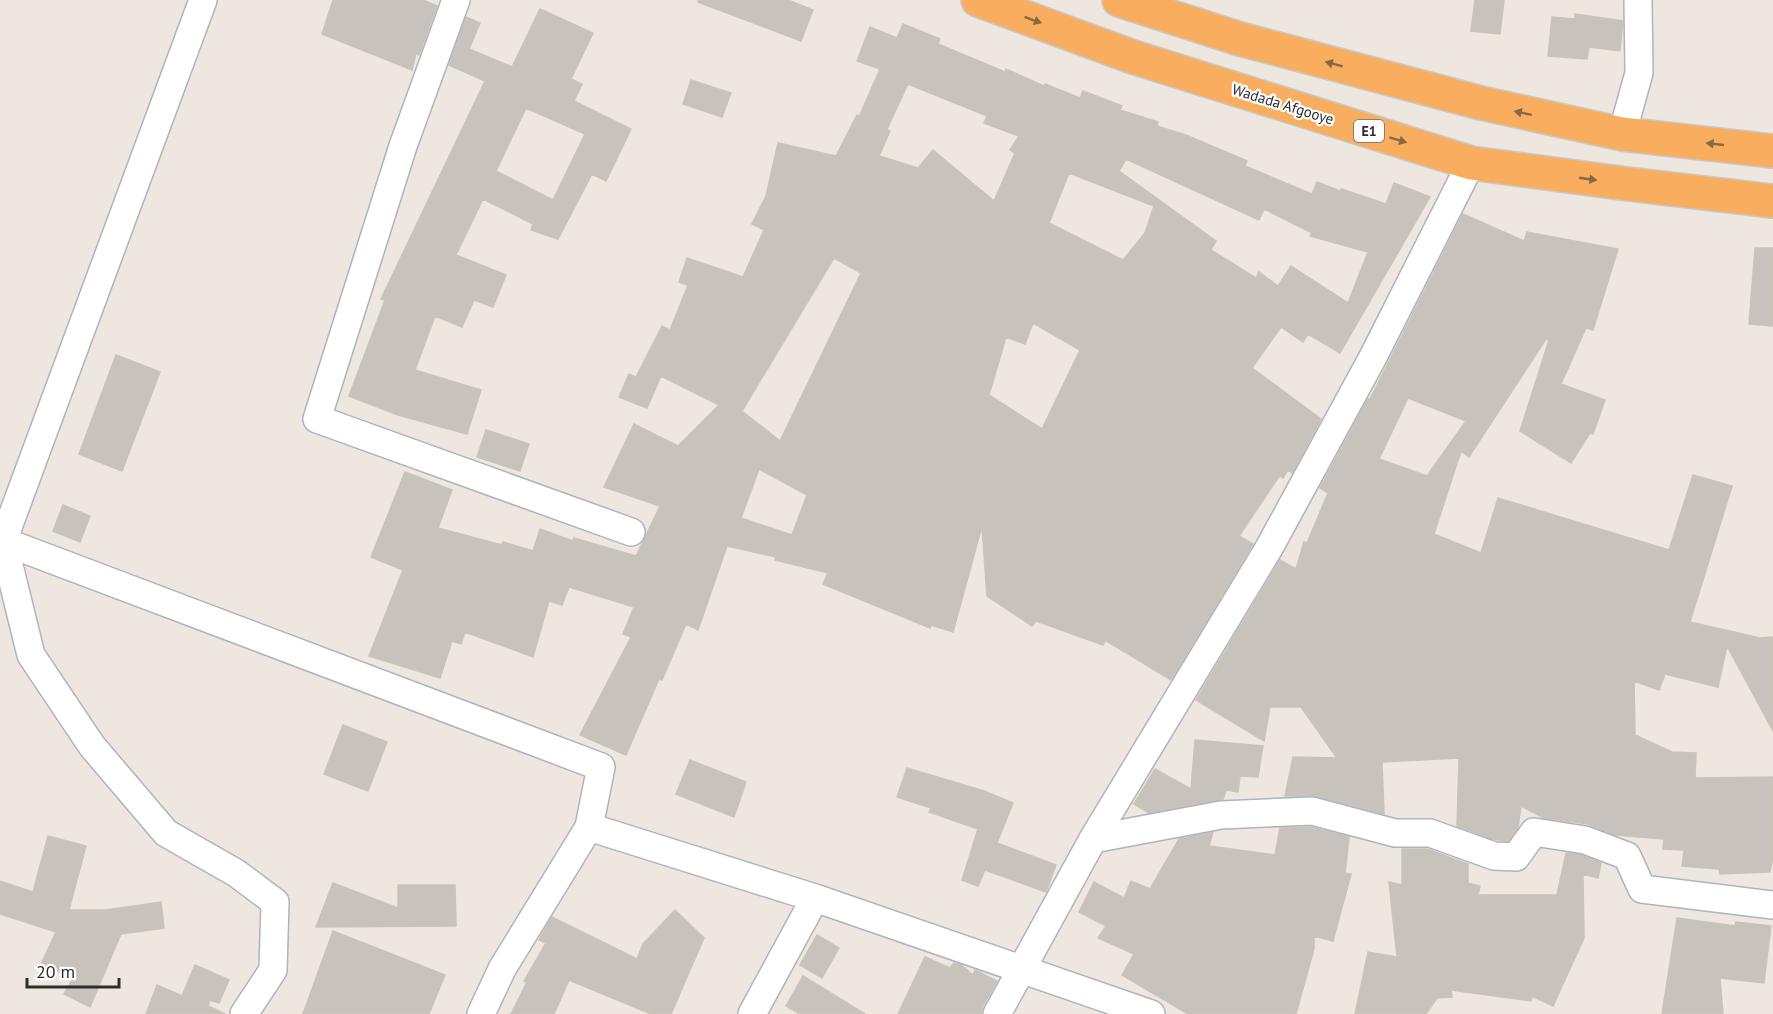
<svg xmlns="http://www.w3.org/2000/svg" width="1773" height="1014" viewBox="0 0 1773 1014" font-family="'PT Sans',sans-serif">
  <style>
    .building { fill: #c7c2bb; stroke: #cac3b9; stroke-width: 1.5; fill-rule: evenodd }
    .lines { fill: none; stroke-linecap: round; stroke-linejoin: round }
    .minor-casing { stroke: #b0b3bd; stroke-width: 30 }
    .trunk-casing { stroke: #c8c8c8; stroke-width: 36 }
    .minor { stroke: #fff; stroke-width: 27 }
    .trunk { stroke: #f8ae5e; stroke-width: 33 }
    .oneway { fill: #886743 }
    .labels { text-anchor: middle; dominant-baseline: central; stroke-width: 4.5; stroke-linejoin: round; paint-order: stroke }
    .shield { fill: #fff; stroke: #6c6c6c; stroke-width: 1.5 }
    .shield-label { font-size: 14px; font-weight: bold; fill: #2d2d2d }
    .street-label { font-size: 15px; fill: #2d2d2d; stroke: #fff }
  </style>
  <rect width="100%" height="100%" fill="#eee7e0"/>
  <!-- building -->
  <path class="building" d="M 333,0 L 423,0 L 437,6 L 419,55 L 416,53 L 412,70 L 322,34 Z
    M 699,0 L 788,0 L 813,10 L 801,41 L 698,2 Z
    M 1475,0 L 1504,0 L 1500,34 L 1471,31 Z
    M 540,9 L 593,33 L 571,79 L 582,84 L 574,101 L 631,129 L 606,181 L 592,174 L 558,239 L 531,230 L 533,224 L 483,199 L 456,255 L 506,275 L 493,307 L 474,300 L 462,327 L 435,316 L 415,370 L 481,390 L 467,434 L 398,415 L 349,396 L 385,300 L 381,299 L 485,81 L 449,65 L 466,17 L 480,23 L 469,49 L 512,67 ZM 526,108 L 585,134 L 553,200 L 496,171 Z
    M 1575,14 L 1623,21 L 1620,51 L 1589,47 L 1587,59 L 1548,56 L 1552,17 L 1575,19 Z
    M 903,24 L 940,39 L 938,44 L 1005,72 L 1006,69 L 1044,86 L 1045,84 L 1080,98 L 1083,91 L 1122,106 L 1120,110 L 1158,122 L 1157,126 L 1186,135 L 1247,161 L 1245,166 L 1312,194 L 1317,182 L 1340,191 L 1341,189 L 1386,204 L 1394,183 L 1430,197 L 1340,353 L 1308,334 L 1303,342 L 1281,327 L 1252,368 L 1321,419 L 1292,473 L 1288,470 L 1283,478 L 1280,475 L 1239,536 L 1253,544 L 1171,680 L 1105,640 L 1103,645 L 1036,621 L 1032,626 L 987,596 L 982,526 L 953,632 L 931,625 L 930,628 L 823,584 L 828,573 L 775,560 L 776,557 L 727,546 L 698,630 L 686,624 L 662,680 L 659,679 L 626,755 L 580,735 L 631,637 L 623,634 L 634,607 L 569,587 L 562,605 L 549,601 L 533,657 L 465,632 L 461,644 L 452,641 L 440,678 L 369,656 L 403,570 L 371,557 L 405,472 L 452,490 L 438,528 L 502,545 L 503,542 L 533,551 L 540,529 L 573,541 L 574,538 L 636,556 L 660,506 L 604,487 L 634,424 L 678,446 L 719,405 L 661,376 L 647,408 L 619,397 L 629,374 L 636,377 L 662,326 L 670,330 L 688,285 L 679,282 L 687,258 L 743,277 L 764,230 L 752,224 L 766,196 L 778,143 L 836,156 L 857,115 L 859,117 L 880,69 L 857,61 L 870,27 L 897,38 ZM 908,84 L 987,116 L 984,123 L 1019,136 L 1010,150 L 1015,153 L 994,201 L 933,150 L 918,168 L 879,156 L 890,131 L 887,129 ZM 1126,159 L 1259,220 L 1264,209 L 1312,233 L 1310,236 L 1368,252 L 1348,303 L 1291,266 L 1278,286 L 1259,272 L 1256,278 L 1211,250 L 1216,241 L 1119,171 ZM 1069,173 L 1154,206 L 1145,233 L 1123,260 L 1049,223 ZM 834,258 L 861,273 L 780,441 L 742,411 ZM 1033,323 L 1080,350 L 1042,429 L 989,395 L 1006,337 L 1025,344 ZM 759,469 L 807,495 L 792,535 L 741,518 Z
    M 691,80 L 731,93 L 722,117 L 683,104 Z
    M 1463,214 L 1524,241 L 1527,232 L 1618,249 L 1593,330 L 1586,328 L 1561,384 L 1605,400 L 1593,434 L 1590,433 L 1571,463 L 1520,431 L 1549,340 L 1546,339 L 1469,457 L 1461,451 L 1434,534 L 1481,553 L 1498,498 L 1669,550 L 1693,475 L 1732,486 L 1690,622 L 1760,638 L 1773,637 L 1773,731 L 1727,646 L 1718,687 L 1665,674 L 1659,690 L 1634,681 L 1635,735 L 1672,752 L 1696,753 L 1695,778 L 1773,777 L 1773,857 L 1770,872 L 1720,874 L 1719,869 L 1682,866 L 1684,850 L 1663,849 L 1664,839 L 1615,835 L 1588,824 L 1544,818 L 1521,806 L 1518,828 L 1508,841 L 1492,839 L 1457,826 L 1459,758 L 1382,762 L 1384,814 L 1316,796 L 1285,796 L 1293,757 L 1337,758 L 1301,707 L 1270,707 L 1264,741 L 1196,700 L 1280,560 L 1296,569 L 1304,542 L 1307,543 L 1328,493 L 1320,488 L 1368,399 L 1370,399 ZM 1408,398 L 1466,421 L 1427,476 L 1379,459 Z
    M 1755,248 L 1773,248 L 1773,326 L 1749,324 Z
    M 116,355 L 160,372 L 122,471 L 79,454 Z
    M 486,430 L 529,444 L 520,471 L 477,457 Z
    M 63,505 L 90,516 L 80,542 L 53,531 Z
    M 343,725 L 387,742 L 368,791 L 324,774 Z
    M 1195,740 L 1263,746 L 1258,777 L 1240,776 L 1238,792 L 1226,790 L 1223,799 L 1149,813 L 1134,804 L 1155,769 L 1191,789 Z
    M 690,760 L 746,782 L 734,817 L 676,794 Z
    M 907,768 L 984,791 L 1013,803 L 997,843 L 1056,865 L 1046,892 L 985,870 L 978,886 L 962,880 L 978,829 L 929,812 L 931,808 L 897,797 Z
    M 1310,827 L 1349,837 L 1345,873 L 1351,874 L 1333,941 L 1314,936 L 1314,949 L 1296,1014 L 1188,1014 L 1122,975 L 1134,954 L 1098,938 L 1106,926 L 1079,912 L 1094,882 L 1124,898 L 1131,881 L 1150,889 L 1179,839 L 1213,832 L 1209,846 L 1275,855 L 1280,828 Z
    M 48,836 L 86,846 L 69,910 L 106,910 L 161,902 L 164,928 L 121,934 L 90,1007 L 64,994 L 73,978 L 41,964 L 56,932 L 0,914 L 0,881 L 33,892 Z
    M 1402,849 L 1427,849 L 1468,864 L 1468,883 L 1480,886 L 1478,895 L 1557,895 L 1566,853 L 1581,855 L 1601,863 L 1598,878 L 1583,874 L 1584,938 L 1553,1006 L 1532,996 L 1531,1001 L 1451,990 L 1452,997 L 1437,998 L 1426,1014 L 1355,1014 L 1368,952 L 1397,957 L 1389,882 L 1402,885 Z
    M 333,883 L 398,908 L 398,885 L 455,885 L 456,926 L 316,927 Z
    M 675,910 L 704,938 L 671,1014 L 651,1014 L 569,980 L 554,1014 L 511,1014 L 527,982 L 524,981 L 546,943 L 539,940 L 552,917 L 637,959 L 643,944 Z
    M 1677,918 L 1735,926 L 1736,922 L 1771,926 L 1764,983 L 1720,978 L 1723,1014 L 1662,1014 Z
    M 333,931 L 445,975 L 429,1014 L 303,1014 Z
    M 817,935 L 839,948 L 822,978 L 800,965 Z
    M 925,957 L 950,968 L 954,963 L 961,965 L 973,975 L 975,970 L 997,981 L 983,1006 L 981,1014 L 898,1014 Z
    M 195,965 L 229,980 L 219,1003 L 210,1000 L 208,1006 L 225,1014 L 146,1014 L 157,985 L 182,996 Z
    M 803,976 L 865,1014 L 800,1014 L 786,1006 Z"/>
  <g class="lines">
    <defs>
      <path id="minor" d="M 456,0 L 403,146 L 317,419 L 631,532
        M 1622,134 L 1639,73 L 1638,0
        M 0,540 L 601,767 L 589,827 L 815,898 L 1151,1014
        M 3,541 L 31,655 L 92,746 L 166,833 L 236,873 L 275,902 L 273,970 L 244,1014
        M 0,549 L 203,0
        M 1093,839 L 1221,815 L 1312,811 L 1395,833 L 1430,833 L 1494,856 L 1516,857 L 1534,832 L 1585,840 L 1627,856 L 1642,889 L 1773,905
        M 481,1014 L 502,969 L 589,827
        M 752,1014 L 815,898
        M 997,1014 L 1093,839 L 1269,548 L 1373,357 L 1471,163"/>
      <path id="trunk" d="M 978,0 L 1133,57 L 1471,163 L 1628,184 L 1773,201
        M 1119,0 L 1240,39 L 1481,103 L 1622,134 L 1773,151"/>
    </defs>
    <!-- minor casing -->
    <use href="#minor" class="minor-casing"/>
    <!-- trunk casing -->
    <use href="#trunk" class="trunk-casing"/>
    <!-- minor -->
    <use href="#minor" class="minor"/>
    <!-- trunk -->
    <use href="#trunk" class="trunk"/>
  </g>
  <!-- one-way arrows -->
  <defs><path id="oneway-solid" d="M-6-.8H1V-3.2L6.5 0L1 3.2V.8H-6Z" transform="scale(1.5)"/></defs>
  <g class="oneway">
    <use href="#oneway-solid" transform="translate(1033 20) rotate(20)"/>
    <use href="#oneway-solid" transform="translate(1334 64) rotate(-165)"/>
    <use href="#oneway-solid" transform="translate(1523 113) rotate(-168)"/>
    <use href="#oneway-solid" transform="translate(1398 140) rotate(17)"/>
    <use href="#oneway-solid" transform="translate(1715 144) rotate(-174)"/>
    <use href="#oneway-solid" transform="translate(1588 179) rotate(8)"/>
  </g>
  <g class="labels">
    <!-- shield labels -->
    <rect class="shield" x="1354" y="120" width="30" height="22" rx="4.5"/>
    <g class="shield-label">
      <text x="1369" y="131">E1</text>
    </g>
    <!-- street labels -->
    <g class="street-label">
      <text transform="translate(1283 104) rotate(17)">Wadada Afgooye</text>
    </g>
  </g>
  <!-- scale -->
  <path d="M27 978v9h92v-9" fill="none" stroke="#2d2d2d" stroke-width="3"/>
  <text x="36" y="978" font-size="18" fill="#2d2d2d" stroke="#ffffff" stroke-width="4.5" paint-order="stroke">20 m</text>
</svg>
